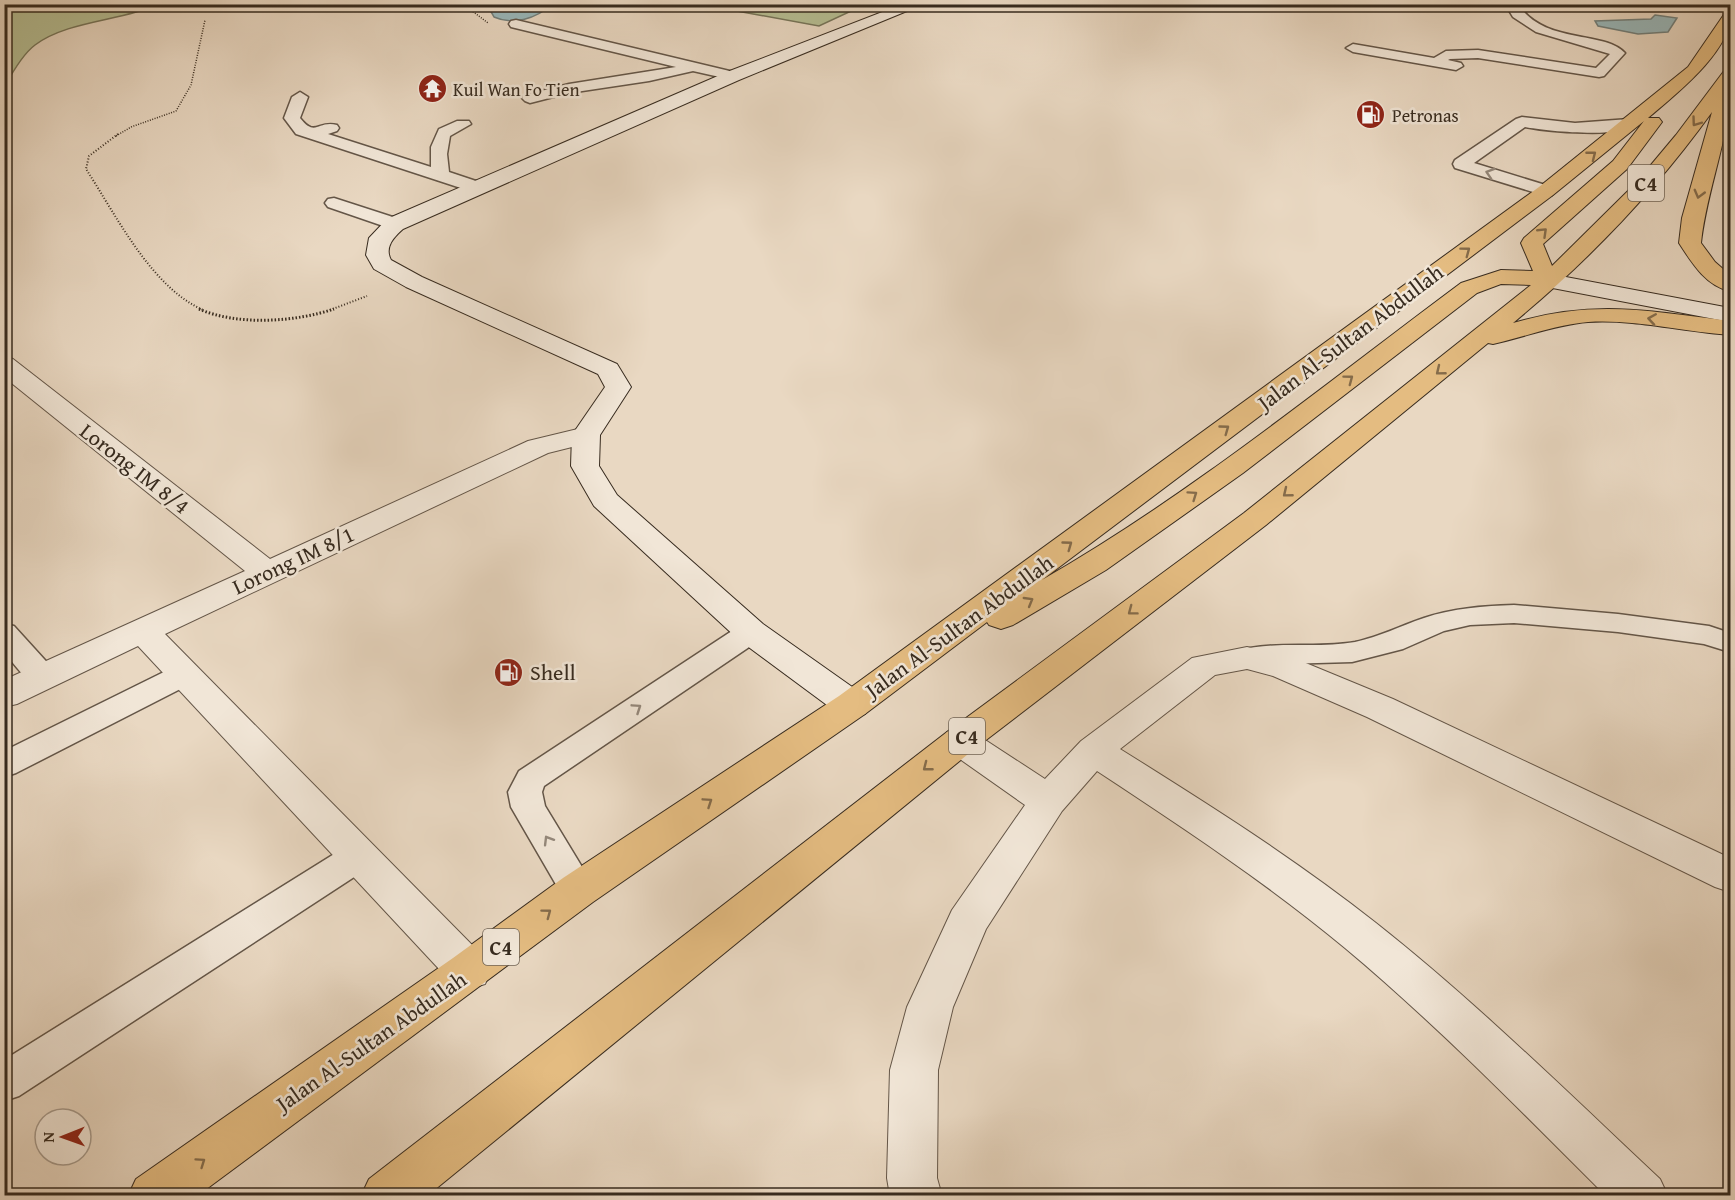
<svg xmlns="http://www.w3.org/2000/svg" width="1735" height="1200" viewBox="0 0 1735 1200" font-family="'Gentium Book Plus',serif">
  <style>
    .green { fill: #b6bf94; stroke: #76755a; stroke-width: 1.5 }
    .water { fill: #99b8bb; stroke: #72807d; stroke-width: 1.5 }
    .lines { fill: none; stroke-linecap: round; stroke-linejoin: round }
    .lane-casing { stroke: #645648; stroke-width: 3 }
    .street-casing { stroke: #645648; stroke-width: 2 }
    .secondary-casing { stroke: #372b1f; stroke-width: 2 }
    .primary-casing { stroke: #372b1f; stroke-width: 2 }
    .path-far2 { stroke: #372b1f; stroke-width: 1.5; stroke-dasharray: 1 1.5; stroke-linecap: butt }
    .path-far1 { stroke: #372b1f; stroke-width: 2; stroke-dasharray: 1 2; stroke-linecap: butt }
    .path { stroke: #372b1f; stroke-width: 3; stroke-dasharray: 1.5 2; stroke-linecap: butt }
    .lane { fill: #f1e6d7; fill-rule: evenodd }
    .street { fill: #f1e6d7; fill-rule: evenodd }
    .secondary { fill: #f1e6d7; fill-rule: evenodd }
    .primary { fill: #e4bc81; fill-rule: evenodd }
    .oneway { stroke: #856c4b }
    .oneway2 { stroke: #94887b }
    .labels { text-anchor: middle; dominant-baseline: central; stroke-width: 5; stroke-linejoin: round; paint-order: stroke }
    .far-poi-label { font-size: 18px; fill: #372b1f; stroke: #f1e6d7; text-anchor: start }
    .shield { fill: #f1e6d7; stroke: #6f6356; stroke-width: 1.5 }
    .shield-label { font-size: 21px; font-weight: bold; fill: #372b1f }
    .street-label { font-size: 22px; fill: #372b1f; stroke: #f1e6d7 }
    .poi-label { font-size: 22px; fill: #372b1f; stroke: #f1e6d7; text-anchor: start }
  </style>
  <rect width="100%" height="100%" fill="#e9d8c2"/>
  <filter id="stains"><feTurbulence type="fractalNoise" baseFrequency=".00333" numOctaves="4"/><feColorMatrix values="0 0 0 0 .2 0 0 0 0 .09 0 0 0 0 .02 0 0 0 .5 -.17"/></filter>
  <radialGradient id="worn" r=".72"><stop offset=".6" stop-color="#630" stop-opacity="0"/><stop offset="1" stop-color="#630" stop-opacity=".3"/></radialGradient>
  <!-- green -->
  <path class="green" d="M 5,4 L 157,4 L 157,5 C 120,21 67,21 35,45 C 23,54 12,73 5,86 Z
    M 704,5 L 864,5 L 819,26 Z"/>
  <!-- water -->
  <path class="water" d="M 487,5 L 552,5 C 536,18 514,26 494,17 Z
    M 1655,15 L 1677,18 L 1668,32 L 1638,34 L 1598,26 L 1595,21 L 1651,19 Z"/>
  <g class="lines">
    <defs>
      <path id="lane" d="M 1505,4 L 1518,4 C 1544,45 1605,30 1625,53 L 1604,76 L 1599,77 L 1478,58 L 1450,59 L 1448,60 L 1461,63 L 1463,66 L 1456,70 L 1353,52 L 1346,48 L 1353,44 L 1434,58 L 1446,51 L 1478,50 L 1596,68 L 1610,54 L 1536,32 L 1513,17 Z
        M 516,20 L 738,73 L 740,76 L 733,80 L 693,71 L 649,81 L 569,93 L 530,103 L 525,101 L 522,98 L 525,95 L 569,84 L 676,67 L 511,27 L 509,24 L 511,21 Z
        M 300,92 L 308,97 L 300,118 C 316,138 317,120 337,125 L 339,128 L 337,131 L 328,134 L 431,167 L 431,147 L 439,129 L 457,121 L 469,121 L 471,124 L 450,136 L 447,154 L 449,172 L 482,183 L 485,187 L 482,191 L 470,191 L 296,134 L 284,118 L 292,97 Z
        M 1522,117 L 1575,123 L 1629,119 L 1637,124 C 1624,139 1545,131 1525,127 L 1474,163 L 1552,187 L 1555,191 L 1552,195 L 1546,196 L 1455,168 L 1453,164 L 1455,160 L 1516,119 Z
        M 334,198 L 402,220 L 404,224 L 402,228 L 395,230 L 328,207 L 325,203 L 328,199 Z
        M 1514,605 L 1618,614 L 1709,626 L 1730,633 L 1730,652 L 1704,644 L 1618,632 L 1514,623 L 1470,625 L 1444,631 L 1403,649 L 1352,662 L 1283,664 L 1247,668 L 1236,665 L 1232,658 L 1236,651 C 1276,640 1317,649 1355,642 C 1379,637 1400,626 1424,618 C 1453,608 1484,606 1514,605 Z
        M 751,623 L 761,625 L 766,632 L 761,639 L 544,786 L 542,792 L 545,806 L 596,890 L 591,900 L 578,904 L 565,900 L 511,807 L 508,792 L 519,771 L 741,625 Z
        M 4,624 L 14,626 L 54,670 L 58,677 L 54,684 C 30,691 19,669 4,652 Z
        M 185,664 L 196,667 L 200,674 L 196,681 L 16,773 L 4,777 L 4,751 L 174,667 Z
        M 359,843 L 371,846 L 377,856 L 371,866 L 19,1096 L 4,1101 L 4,1060 L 347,846 Z"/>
      <path id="street" d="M 4,356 L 13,359 L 270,559 L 528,441 L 586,427 L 596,429 L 600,435 L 596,441 L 548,453 L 165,634 L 485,958 L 491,971 L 485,984 L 469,989 L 453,984 L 138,646 L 17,704 L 4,707 L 4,680 L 245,571 L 4,377 Z
        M 1247,647 L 1296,659 L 1393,699 L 1730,858 L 1730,892 L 1715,887 L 1367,717 L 1273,676 L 1247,669 L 1215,675 L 1120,749 C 1208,804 1295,859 1376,923 C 1476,1002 1567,1092 1660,1179 L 1668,1196 L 1606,1196 C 1521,1111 1437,1025 1345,948 C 1267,883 1182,827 1097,771 L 1062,811 L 986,929 L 953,1007 L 938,1070 L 937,1178 L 942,1196 L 890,1196 L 887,1178 L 890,1070 L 907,1007 L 952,910 L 1025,805 L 947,750 L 941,741 L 947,732 L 960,728 L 973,732 L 1045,779 L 1081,741 L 1192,658 Z"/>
      <path id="secondary" d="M 903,4 L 924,4 L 739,80 L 403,229 C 394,237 384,247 391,260 L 422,277 L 617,364 L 631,387 L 600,435 L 599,466 L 617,495 L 763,624 L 865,696 L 870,705 L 865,714 L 852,717 L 839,714 L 739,640 L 594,506 L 571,466 L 572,435 L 605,387 L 598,374 L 406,287 L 374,269 L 366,255 L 369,238 L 387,219 L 727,72 Z
        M 1550,274 L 1730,308 L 1730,322 L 1542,286 L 1538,281 L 1542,276 Z"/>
      <path id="primary" d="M 1730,12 C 1734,49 1675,95 1648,118 L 1659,118 L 1662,122 L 1627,169 L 1543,244 L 1552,266 L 1635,184 L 1676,135 L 1724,71 L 1730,70 C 1735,125 1707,185 1701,243 L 1715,262 L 1730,275 L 1730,291 C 1706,286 1692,263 1679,243 L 1682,218 L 1712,112 C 1656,190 1588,261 1513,323 C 1595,299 1648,311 1730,321 L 1730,335 C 1683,332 1636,319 1588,322 C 1554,325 1525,337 1493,344 L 1488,343 L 1266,525 L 973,750 L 427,1196 L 361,1196 L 369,1179 L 947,732 L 1244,513 L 1531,285 L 1501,284 L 1477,293 L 1243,473 L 1106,570 L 1013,625 L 1001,629 L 989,625 L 987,622 L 865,714 L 593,902 L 197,1196 L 128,1196 L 136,1179 L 453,958 L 563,878 L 839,696 L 1539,187 L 1688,67 L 1725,13 ZM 1644,121 L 1613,161 L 1524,238 L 1521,243 L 1533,271 L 1501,270 L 1461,283 C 1324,385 1190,495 1042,580 L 1553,195 Z"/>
    </defs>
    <!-- lane casing -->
    <use href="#lane" class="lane-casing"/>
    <!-- street casing -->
    <use href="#street" class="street-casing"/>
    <!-- secondary casing -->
    <use href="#secondary" class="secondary-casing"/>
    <!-- primary casing -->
    <use href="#primary" class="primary-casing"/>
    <!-- path-far2 -->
    <path class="path-far2" d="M 463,4 L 488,23
      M 116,136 L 131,127 L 176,111 L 191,85 L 205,20"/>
    <!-- path-far1 -->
    <path class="path-far1" d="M 118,134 L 89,156 L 86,169 C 116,215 151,287 203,310
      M 330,310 L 367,296"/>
    <!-- path -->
    <path class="path" d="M 199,309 C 238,326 295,322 334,309"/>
    <!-- lane -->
    <use href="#lane" class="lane"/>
    <!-- street -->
    <use href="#street" class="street"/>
    <!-- secondary -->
    <use href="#secondary" class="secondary"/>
    <!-- primary -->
    <use href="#primary" class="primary"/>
  </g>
  <!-- one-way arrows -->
  <defs><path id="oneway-chevron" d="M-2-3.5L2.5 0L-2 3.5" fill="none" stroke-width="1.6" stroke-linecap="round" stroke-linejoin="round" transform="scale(1.5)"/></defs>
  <g class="oneway">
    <use href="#oneway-chevron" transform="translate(1696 122) rotate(126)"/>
    <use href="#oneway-chevron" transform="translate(1592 155) rotate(-38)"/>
    <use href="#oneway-chevron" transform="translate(1699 194) rotate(105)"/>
    <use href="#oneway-chevron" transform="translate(1543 232) rotate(-44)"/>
    <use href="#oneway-chevron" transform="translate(1466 251) rotate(-37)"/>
    <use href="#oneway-chevron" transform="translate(1652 319) rotate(-171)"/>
    <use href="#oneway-chevron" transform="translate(1440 371) rotate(141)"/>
    <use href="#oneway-chevron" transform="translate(1349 379) rotate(-37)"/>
    <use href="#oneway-chevron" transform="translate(1225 429) rotate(-36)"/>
    <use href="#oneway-chevron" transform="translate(1287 493) rotate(141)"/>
    <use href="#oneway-chevron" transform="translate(1193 495) rotate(-35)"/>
    <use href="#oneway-chevron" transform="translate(1068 545) rotate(-36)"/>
    <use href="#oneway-chevron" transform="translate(1029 601) rotate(-30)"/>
    <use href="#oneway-chevron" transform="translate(1132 611) rotate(143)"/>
    <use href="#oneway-chevron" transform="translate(927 767) rotate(142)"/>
    <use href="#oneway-chevron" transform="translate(708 802) rotate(-34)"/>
    <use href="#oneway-chevron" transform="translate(547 913) rotate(-37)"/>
    <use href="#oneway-chevron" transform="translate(201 1162) rotate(-35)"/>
  </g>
  <g class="oneway2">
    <use href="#oneway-chevron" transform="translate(1490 173) rotate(-162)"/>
    <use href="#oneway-chevron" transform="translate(637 708) rotate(-34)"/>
    <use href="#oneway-chevron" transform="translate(548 840) rotate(-121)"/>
  </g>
  <!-- icons -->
  <defs>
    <symbol id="temple-disc" viewBox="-11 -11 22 22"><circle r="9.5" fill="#8f2418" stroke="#f1e6d7"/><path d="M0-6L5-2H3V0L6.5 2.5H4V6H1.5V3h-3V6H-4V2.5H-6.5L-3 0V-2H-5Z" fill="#fff"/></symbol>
    <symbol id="fuel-disc" viewBox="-11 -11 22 22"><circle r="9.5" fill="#8f2418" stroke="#f1e6d7"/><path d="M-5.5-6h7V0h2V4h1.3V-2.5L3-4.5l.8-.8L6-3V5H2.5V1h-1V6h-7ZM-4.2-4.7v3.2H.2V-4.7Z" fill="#fff"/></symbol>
  </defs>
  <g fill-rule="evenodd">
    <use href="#temple-disc" x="416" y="72" width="33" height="33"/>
    <use href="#fuel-disc" x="1354" y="98" width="33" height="33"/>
    <use href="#fuel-disc" x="492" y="656" width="33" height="33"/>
  </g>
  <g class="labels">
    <!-- far-poi labels -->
    <g class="far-poi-label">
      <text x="453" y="89">Kuil Wan Fo Tien</text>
      <text x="1392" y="115">Petronas</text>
    </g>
    <!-- shield labels -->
    <g class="shield">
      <rect x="1628" y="165" width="36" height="36" rx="4.5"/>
      <rect x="949" y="718" width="36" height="36" rx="4.5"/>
      <rect x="483" y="929" width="36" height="36" rx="4.5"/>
    </g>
    <g class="shield-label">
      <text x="1646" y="183">C4</text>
      <text x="967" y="736">C4</text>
      <text x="501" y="947">C4</text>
    </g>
    <!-- street labels -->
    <g class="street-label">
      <text transform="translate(1350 337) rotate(-37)">Jalan Al-Sultan Abdullah</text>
      <text transform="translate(135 468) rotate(38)">Lorong IM 8/4</text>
      <text transform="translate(293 560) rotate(-25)">Lorong IM 8/1</text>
      <text transform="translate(959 626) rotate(-36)">Jalan Al-Sultan Abdullah</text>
      <text transform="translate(371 1041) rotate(-35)">Jalan Al-Sultan Abdullah</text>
    </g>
    <!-- poi labels -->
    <g class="poi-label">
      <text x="530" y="672">Shell</text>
    </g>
  </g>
  <!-- margin -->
  <rect width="1735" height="1200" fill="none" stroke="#e9d8c2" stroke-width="24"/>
  <rect x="6" y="6" width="1723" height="1188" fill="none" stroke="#372b1f" stroke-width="3"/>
  <rect x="12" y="12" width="1711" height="1176" fill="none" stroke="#372b1f" stroke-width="1.5"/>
  <!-- north arrow -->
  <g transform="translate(63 1137) rotate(269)"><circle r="28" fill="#f1e6d7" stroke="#a79b8d" stroke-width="1.5"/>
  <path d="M0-4.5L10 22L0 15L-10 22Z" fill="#8f2418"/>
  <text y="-9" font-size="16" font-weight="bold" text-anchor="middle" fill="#372b1f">N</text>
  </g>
  <rect width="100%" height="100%" filter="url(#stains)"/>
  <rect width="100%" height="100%" fill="url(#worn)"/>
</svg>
